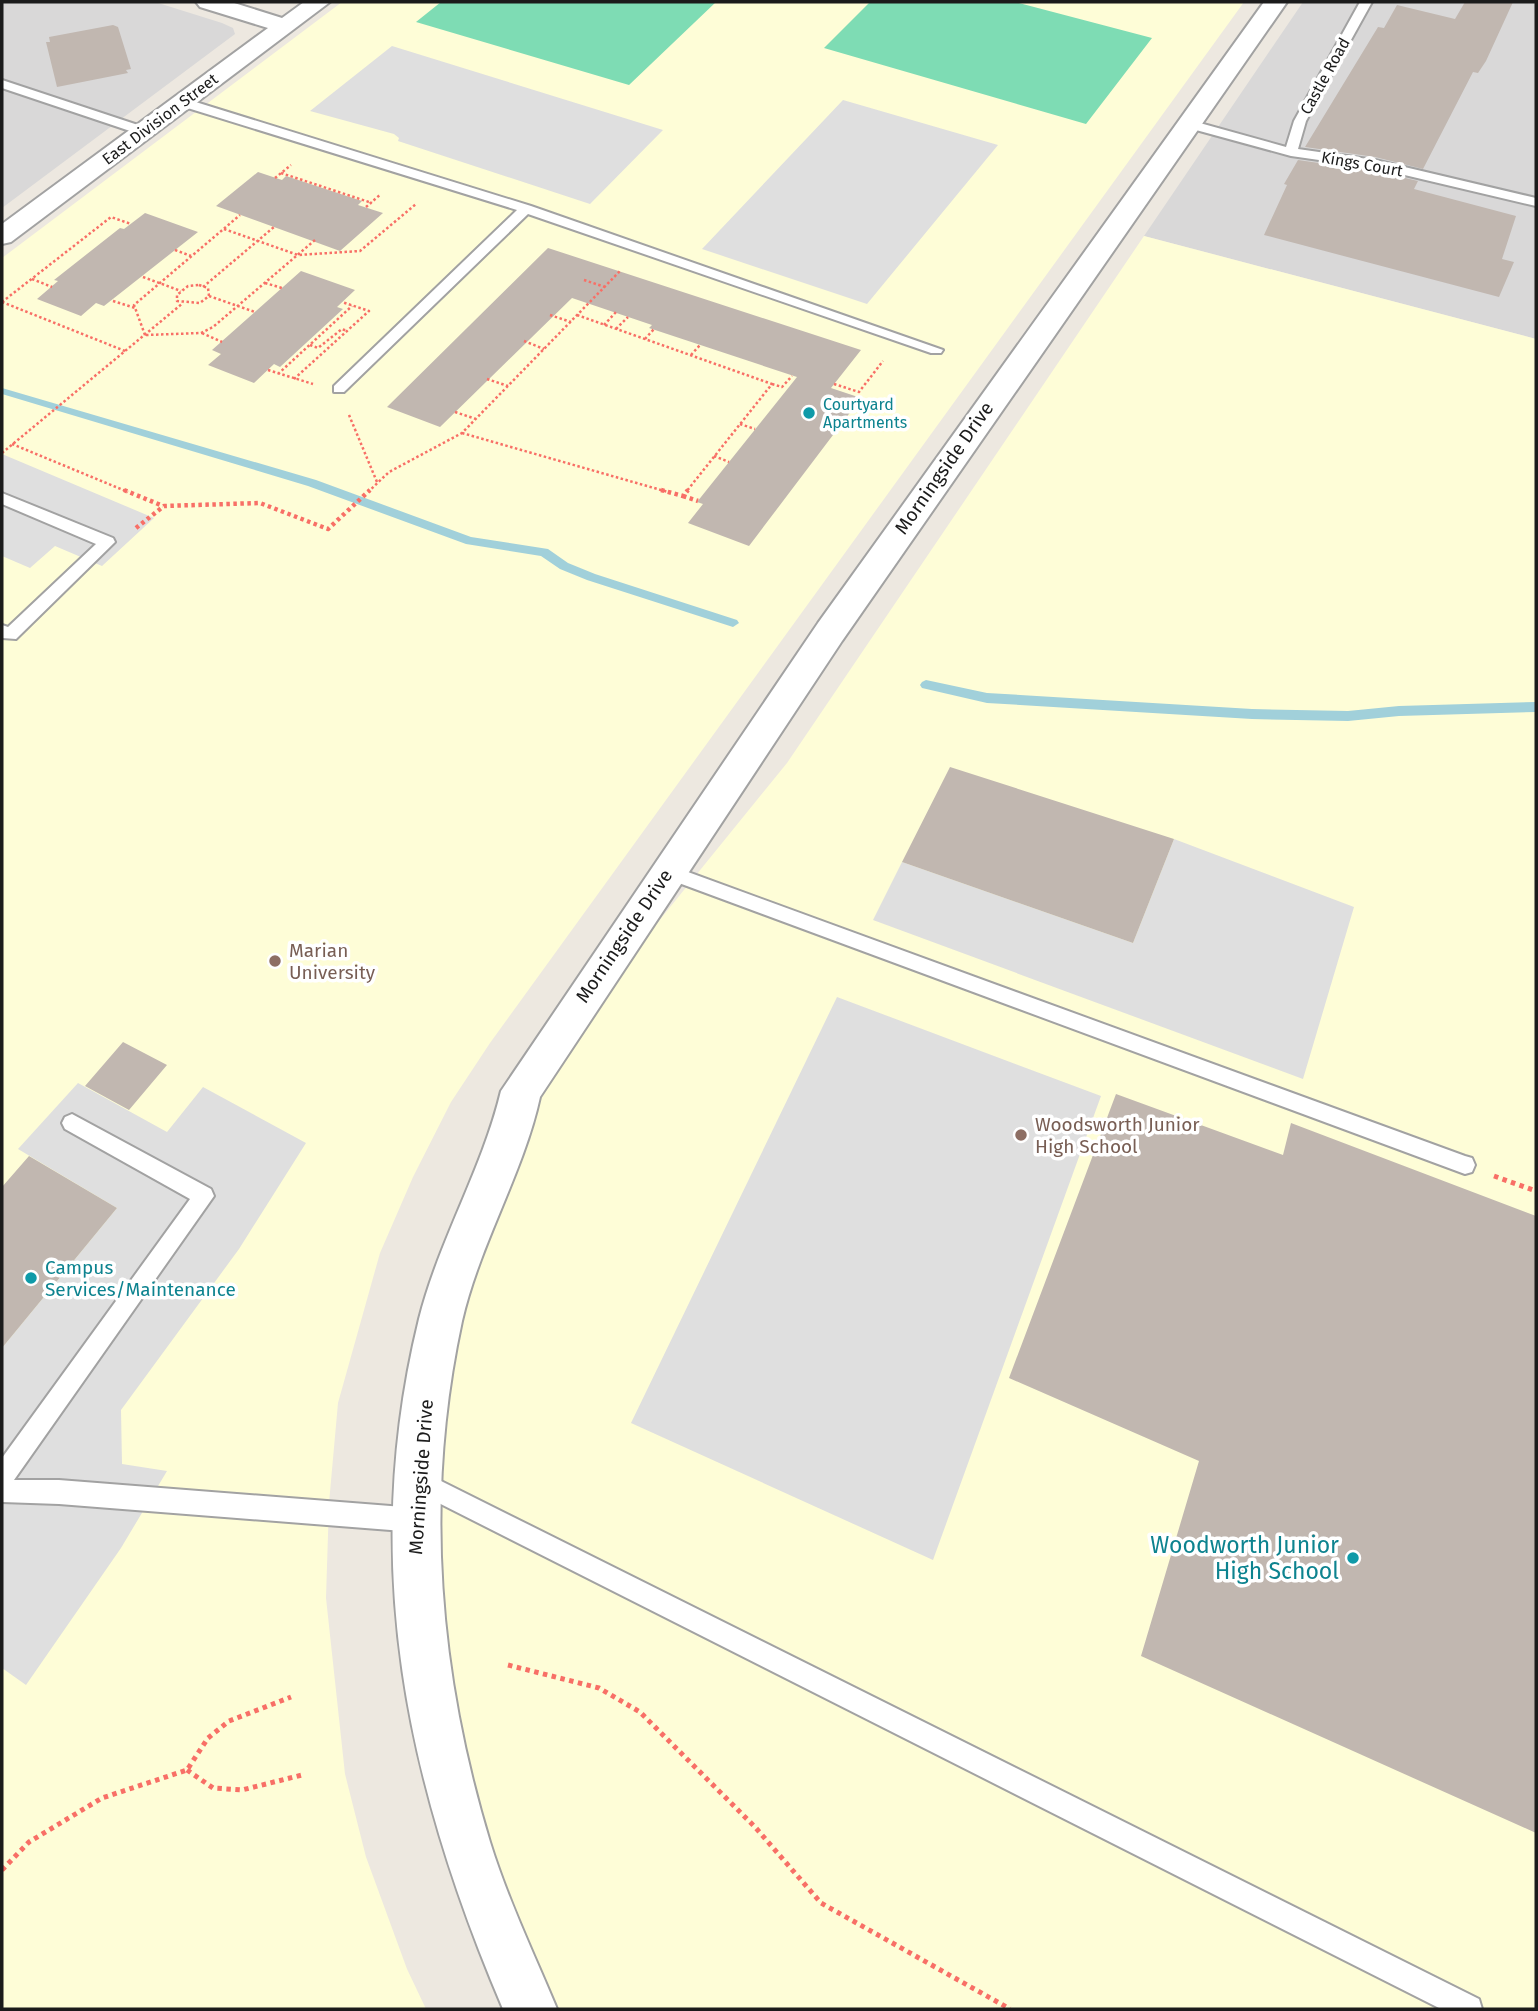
<svg xmlns="http://www.w3.org/2000/svg" width="1538" height="2011" viewBox="0 0 1538 2011" font-family="'Fira Sans',sans-serif">
  <style>
    .residential { fill: #d9d8d8 }
    .education { fill: #fefdd7 }
    .pitch { fill: #7edcb4 }
    .parking { fill: #dfdfdf }
    .lines { fill: none; stroke-linecap: round; stroke-linejoin: round }
    .stream { fill: #a1d0da; fill-rule: evenodd }
    .building { fill: #c1b7b0 }
    .lane-casing { stroke: #a2a2a2; stroke-width: 4 }
    .street-casing { stroke: #a2a2a2; stroke-width: 4 }
    .path-far2 { stroke: #f86f66; stroke-width: 2.5; stroke-dasharray: 2.5 2.5; stroke-linecap: butt }
    .path-far1 { stroke: #f86f66; stroke-width: 4.5; stroke-dasharray: 3.5 3.5; stroke-linecap: butt }
    .path { stroke: #f86f66; stroke-width: 5; stroke-dasharray: 4.5 4.5; stroke-linecap: butt }
    .lane { fill: #fff; fill-rule: evenodd }
    .street { fill: #fff; fill-rule: evenodd }
    .culture-dot { fill: #0f9aa8; stroke: #fff; stroke-width: 2.5 }
    .education-dot { fill: #8d6e63; stroke: #fff; stroke-width: 2.5 }
    .labels { text-anchor: middle; dominant-baseline: central; stroke-width: 7; stroke-linejoin: round; paint-order: stroke }
    .far-street-label { font-size: 16px; fill: #1b1b1b; stroke: #fff }
    .far-culture-label { font-size: 16px; fill: #0d838f; stroke: #fff; text-anchor: start }
    .street-label { font-size: 19px; fill: #1b1b1b; stroke: #fff }
    .education-label { font-size: 19px; fill: #785e54; stroke: #fff; text-anchor: start }
    .culture-label { font-size: 19px; fill: #0d838f; stroke: #fff; text-anchor: start }
    .near-culture-label { font-size: 23px; fill: #0d838f; stroke: #fff; text-anchor: end }
  </style>
  <rect width="100%" height="100%" fill="#ede8e0"/>
  <!-- residential -->
  <path class="residential" d="M 2,2 L 155,2 L 222,23 L 233,28 L 235,34 L 2,208 Z
    M 1303,2 L 1536,2 L 1536,339 L 1144,236 Z"/>
  <!-- education -->
  <path class="education" d="M 342,2 L 1244,2 L 490,1043 L 451,1102 L 413,1177 L 380,1253 L 338,1403 L 329,1503 L 326,1598 L 345,1774 L 366,1857 L 407,1969 L 426,2009 L 2,2009 L 2,258 Z
    M 1144,236 L 1536,339 L 1536,2009 L 546,2009 L 437,1740 L 423,1414 L 521,1091 L 787,763 Z"/>
  <!-- pitch -->
  <path class="pitch" d="M 441,2 L 716,2 L 629,85 L 416,22 Z
    M 870,2 L 1015,2 L 1152,38 L 1086,124 L 824,48 Z"/>
  <!-- parking -->
  <path class="parking" d="M 392,46 L 663,130 L 590,204 L 398,141 L 399,138 L 394,134 L 310,111 Z
    M 843,100 L 998,145 L 867,304 L 702,249 Z
    M 2,454 L 154,518 L 102,566 L 55,546 L 30,568 L 2,556 Z
    M 1174,839 L 1354,907 L 1303,1079 L 873,920 L 902,862 L 1133,943 Z
    M 837,997 L 1101,1096 L 933,1560 L 631,1423 Z
    M 78,1083 L 167,1132 L 203,1087 L 306,1143 L 239,1249 L 121,1410 L 122,1464 L 167,1471 L 121,1548 L 26,1685 L 2,1668 L 2,1348 L 117,1208 L 18,1149 Z"/>
  <g class="lines">
    <!-- stream -->
    <path class="stream" d="M 2,388 L 316,480 L 471,537 L 548,549 L 568,563 L 595,574 L 737,620 L 739,623 L 733,627 L 587,580 L 560,569 L 541,556 L 466,544 L 308,486 L 2,394 Z
      M 926,680 L 987,693 L 1252,709 L 1348,711 L 1399,706 L 1536,702 L 1536,712 L 1399,716 L 1348,721 L 1252,719 L 987,703 L 922,688 L 920,685 L 922,682 Z"/>
  </g>
  <!-- building -->
  <path class="building" d="M 1465,2 L 1513,2 L 1486,61 L 1478,73 L 1473,72 L 1423,169 L 1375,157 L 1305,147 L 1378,27 L 1384,28 L 1397,5 L 1455,19 Z
    M 113,25 L 118,27 L 131,69 L 126,70 L 128,73 L 57,87 L 46,42 L 50,42 L 49,37 Z
    M 1298,160 L 1375,171 L 1418,181 L 1414,189 L 1516,216 L 1502,259 L 1514,262 L 1499,297 L 1264,235 L 1287,185 L 1284,184 Z
    M 258,172 L 282,180 L 286,176 L 362,201 L 358,205 L 383,213 L 340,251 L 216,206 Z
    M 145,213 L 198,232 L 104,306 L 96,303 L 81,316 L 37,299 L 58,281 L 54,280 L 120,228 L 124,229 Z
    M 548,248 L 861,350 L 831,388 L 861,398 L 749,546 L 688,523 L 703,504 L 697,502 L 797,377 L 649,328 L 652,325 L 572,298 L 440,427 L 387,407 Z
    M 301,271 L 355,290 L 337,307 L 343,309 L 280,367 L 274,364 L 254,383 L 208,365 L 221,354 L 212,350 Z
    M 950,767 L 1174,839 L 1133,943 L 902,862 Z
    M 123,1042 L 167,1065 L 129,1110 L 85,1086 Z
    M 1116,1094 L 1283,1155 L 1291,1123 L 1536,1216 L 1536,1833 L 1141,1656 L 1199,1461 L 1009,1378 Z
    M 29,1156 L 117,1208 L 2,1348 L 2,1187 Z"/>
  <g class="lines">
    <defs>
      <path id="lane" d="M 1360,2 L 1372,2 L 1306,121 L 1298,149 L 1375,160 L 1536,198 L 1536,206 L 1375,168 L 1291,156 L 1185,127 L 1183,124 L 1189,120 L 1286,147 L 1294,121 Z
        M 2,80 L 147,128 L 149,131 L 139,134 L 2,88 Z
        M 178,99 L 186,99 L 531,206 L 943,350 L 941,353 L 931,353 L 528,214 L 344,392 L 334,392 L 334,386 L 517,210 L 178,105 Z
        M 2,493 L 113,538 L 115,542 L 16,639 L 2,638 L 2,625 L 8,627 L 96,544 L 2,504 Z
        M 666,864 L 1465,1156 L 1472,1158 L 1475,1165 L 1472,1172 L 1465,1174 L 660,876 L 657,871 Z
        M 72,1114 L 211,1189 L 214,1196 L 14,1480 L 59,1480 L 416,1508 L 424,1512 L 428,1520 L 424,1528 L 416,1532 L 59,1504 L 2,1502 L 2,1458 L 190,1199 L 65,1129 L 62,1123 L 65,1117 Z
        M 419,1470 L 1479,1999 L 1482,2009 L 1441,2009 L 411,1489 L 408,1481 L 411,1473 Z"/>
      <path id="street" d="M 196,2 L 231,2 L 282,18 L 304,2 L 330,2 L 11,242 L 2,244 L 2,224 L 268,28 L 200,7 Z
        M 1264,2 L 1287,2 L 842,641 L 540,1097 C 523,1174 480,1243 462,1321 C 424,1496 438,1671 490,1842 C 508,1900 534,1954 557,2009 L 503,2009 C 407,1784 359,1563 419,1319 C 439,1240 482,1170 501,1091 L 818,623 Z"/>
    </defs>
    <!-- lane casing -->
    <use href="#lane" class="lane-casing"/>
    <!-- street casing -->
    <use href="#street" class="street-casing"/>
    <!-- path-far2 -->
    <path class="path-far2" d="M 281,173 L 372,203
      M 275,178 L 291,165
      M 366,207 L 381,194
      M 224,229 L 298,255 L 360,251 L 416,204
      M 175,250 L 191,256
      M 143,277 L 181,291
      M 32,279 L 52,287
      M 584,280 L 605,287
      M 265,283 L 282,288
      M 199,285 L 208,288 L 209,296 L 200,303 L 177,301 L 177,295 L 188,286 Z
      M 203,287 L 274,227
      M 209,296 L 255,312
      M 113,301 L 135,308
      M 2,302 L 111,217 L 131,224
      M 2,302 L 125,351
      M 550,315 L 571,322
      M 577,315 L 772,384 L 686,492
      M 604,325 L 616,312
      M 616,329 L 628,317
      M 202,333 L 222,342
      M 145,335 L 134,305 L 240,215
      M 146,335 L 201,333 L 213,327 L 315,240
      M 645,339 L 654,329
      M 524,341 L 544,349
      M 310,345 L 318,348 L 342,329 L 347,331
      M 691,355 L 700,345
      M 268,370 L 313,384
      M 278,374 L 352,306
      M 294,379 L 369,311 L 342,302
      M 487,379 L 508,386
      M 772,384 L 782,387 L 792,376
      M 834,384 L 859,392 L 883,361
      M 455,412 L 476,419
      M 349,415 L 377,482
      M 740,424 L 755,429
      M 462,433 L 668,492
      M 12,444 L 128,492
      M 2,453 L 183,303
      M 714,456 L 729,462
      M 368,492 L 389,472 L 462,433 L 620,271"/>
    <!-- path-far1 -->
    <path class="path-far1" d="M 124,490 L 163,506
      M 661,490 L 683,496 L 688,490
      M 683,496 L 698,501
      M 136,528 L 164,506 L 260,503 L 328,529 L 370,490"/>
    <!-- path -->
    <path class="path" d="M 1494,1176 L 1536,1191
      M 508,1665 L 599,1688 L 640,1712 L 755,1827 L 821,1903 L 1010,2009
      M 187,1770 L 213,1788 L 242,1790 L 302,1775
      M 2,1870 L 29,1842 L 102,1798 L 187,1770 L 208,1738 L 229,1721 L 291,1697"/>
    <!-- lane -->
    <use href="#lane" class="lane"/>
    <!-- street -->
    <use href="#street" class="street"/>
  </g>
  <!-- markers -->
  <g class="culture-dot">
    <circle cx="809" cy="413" r="7"/>
    <circle cx="31" cy="1278" r="7"/>
    <circle cx="1353" cy="1558" r="7"/>
  </g>
  <g class="education-dot">
    <circle cx="275" cy="961" r="7"/>
    <circle cx="1021" cy="1135" r="7"/>
  </g>
  <g class="labels">
    <!-- far-street labels -->
    <g class="far-street-label">
      <text transform="translate(1325 76) rotate(-61)">Castle Road</text>
      <text transform="translate(160 119) rotate(-37)">East Division Street</text>
      <text transform="translate(1362 164) rotate(10)">Kings Court</text>
    </g>
    <!-- far-culture labels -->
    <g class="far-culture-label">
      <text x="823" y="404">Courtyard<tspan x="823" dy="18">Apartments</tspan></text>
    </g>
    <!-- street labels -->
    <g class="street-label">
      <text transform="translate(944 468) rotate(-55)">Morningside Drive</text>
      <text transform="translate(624 936) rotate(-56)">Morningside Drive</text>
      <text transform="translate(421 1477) rotate(-86)">Morningside Drive</text>
    </g>
    <!-- education labels -->
    <g class="education-label">
      <text x="289" y="950">Marian<tspan x="289" dy="22">University</tspan></text>
      <text x="1035" y="1124">Woodsworth Junior<tspan x="1035" dy="22">High School</tspan></text>
    </g>
    <!-- culture labels -->
    <g class="culture-label">
      <text x="45" y="1267">Campus<tspan x="45" dy="22">Services/Maintenance</tspan></text>
    </g>
    <!-- near-culture labels -->
    <g class="near-culture-label">
      <text x="1339" y="1545">Woodworth Junior<tspan x="1339" dy="26">High School</tspan></text>
    </g>
  </g>
  <!-- border -->
  <rect width="1538" height="2011" fill="none" stroke="#1b1b1b" stroke-width="7"/>
</svg>
